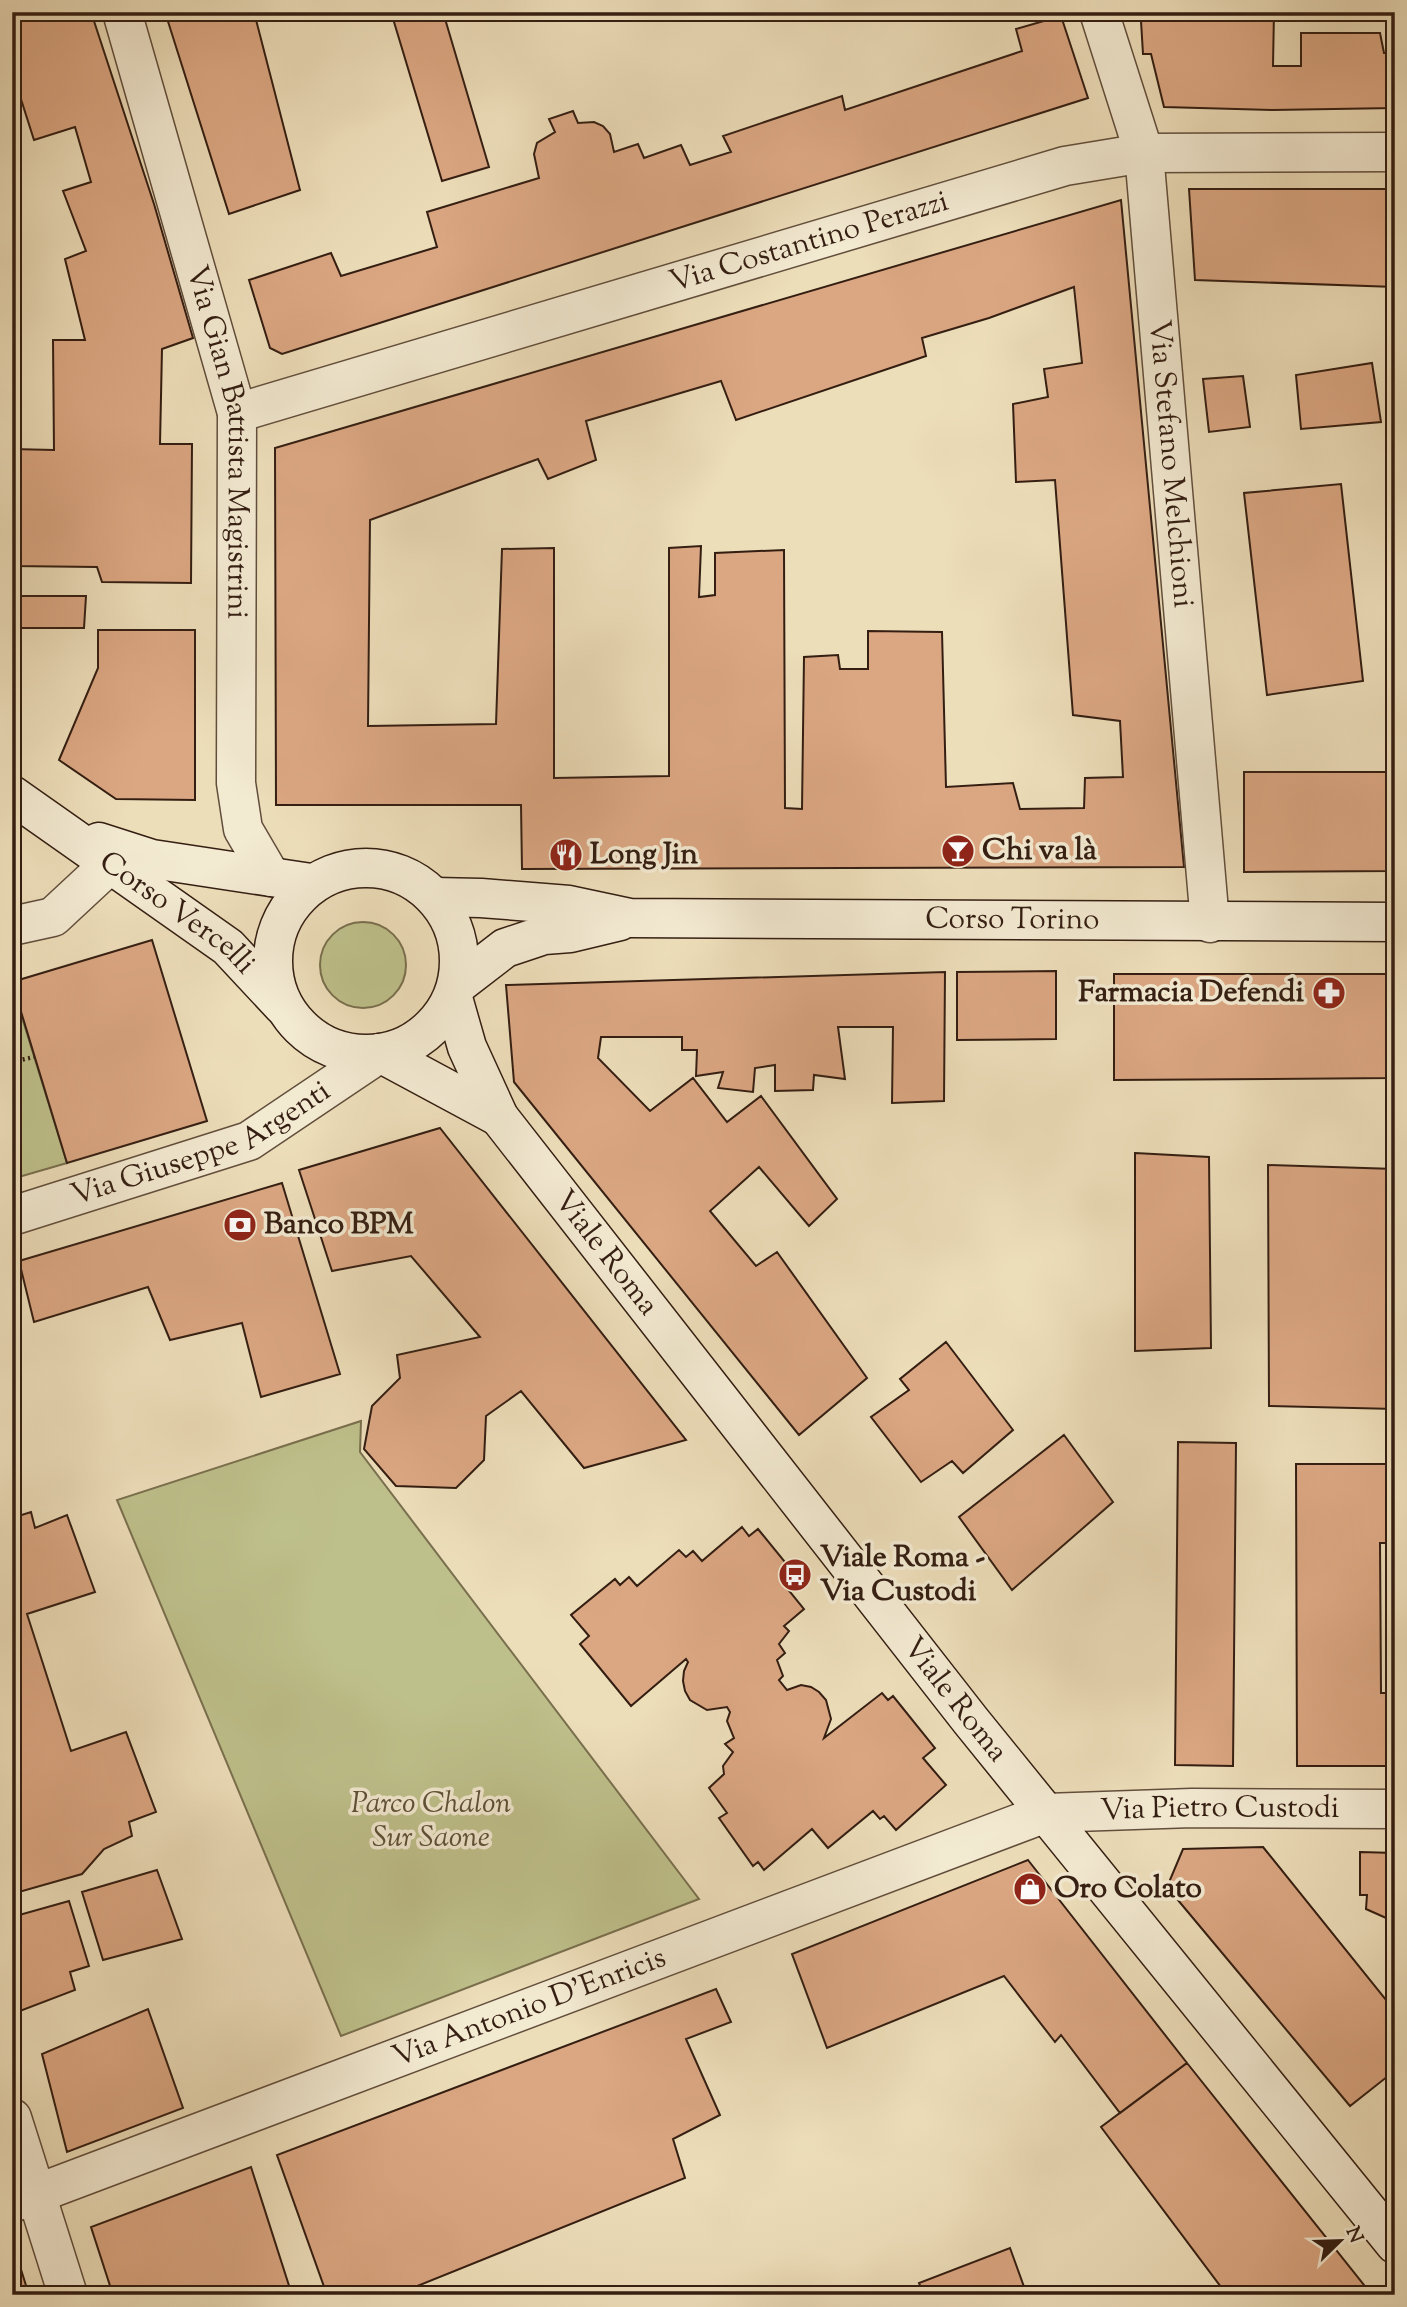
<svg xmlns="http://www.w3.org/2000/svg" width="1407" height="2307" viewBox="0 0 1407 2307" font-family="'Sorts Mill Goudy',serif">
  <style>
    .green { fill: #bec08b; stroke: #796f4e; stroke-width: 2 }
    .building { fill: #dba783; stroke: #341e12; stroke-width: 2; fill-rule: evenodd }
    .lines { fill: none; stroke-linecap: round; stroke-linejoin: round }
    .street-casing { stroke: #624e3c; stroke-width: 41 }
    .secondary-casing { stroke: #341e12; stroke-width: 41 }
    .path { stroke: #341e12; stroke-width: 4.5; stroke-dasharray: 2 3.5; stroke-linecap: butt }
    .street { stroke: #f3ead2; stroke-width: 38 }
    .secondary { stroke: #f3ead2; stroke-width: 38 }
    .labels { text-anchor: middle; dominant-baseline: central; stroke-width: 7; stroke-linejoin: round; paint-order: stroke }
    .street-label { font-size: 30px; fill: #341e12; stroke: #f3ead2 }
    .poi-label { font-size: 30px; font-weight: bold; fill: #341e12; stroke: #f3ead2; text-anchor: start }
    .park-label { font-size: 30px; font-style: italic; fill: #5d4f36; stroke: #f3ead2 }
  </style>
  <rect width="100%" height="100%" fill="#eddeba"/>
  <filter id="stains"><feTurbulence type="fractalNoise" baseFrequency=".00286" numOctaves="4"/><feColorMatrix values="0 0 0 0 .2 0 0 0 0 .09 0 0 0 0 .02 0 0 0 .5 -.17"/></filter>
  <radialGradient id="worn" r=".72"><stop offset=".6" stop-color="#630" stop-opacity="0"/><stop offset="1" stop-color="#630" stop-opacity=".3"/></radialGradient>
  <!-- green -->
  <path class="green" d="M320 965a43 43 0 1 1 86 0a43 43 0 1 1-86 0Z
    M 12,985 L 67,1163 L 12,1179 Z
    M 361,1421 L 360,1452 L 699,1899 L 341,2036 L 117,1500 Z"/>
  <!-- building -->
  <path class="building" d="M 12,12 L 91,12 L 154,204 L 193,338 L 162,349 L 160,444 L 192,444 L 191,583 L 102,582 L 97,567 L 12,566 L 12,449 L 54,450 L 53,340 L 85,340 L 65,259 L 86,251 L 63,191 L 91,182 L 75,127 L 34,140 L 12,71 L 12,32 L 15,32 Z
    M 165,12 L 254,12 L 300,190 L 229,214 Z
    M 391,12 L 443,12 L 489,167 L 442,181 Z
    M 1226,12 L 1274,12 L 1273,66 L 1301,66 L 1301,33 L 1380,33 L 1384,53 L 1395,53 L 1395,108 L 1272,110 L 1164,107 L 1151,54 L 1143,54 L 1141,21 L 1226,21 Z
    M 1061,16 L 1088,98 L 282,354 L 270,348 L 249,280 L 331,253 L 341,276 L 437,247 L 427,212 L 539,178 L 534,154 L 537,143 L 555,132 L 549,119 L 573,111 L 578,123 L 594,122 L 603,126 L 610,134 L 614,152 L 638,144 L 644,158 L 681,145 L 690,165 L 731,152 L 723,136 L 842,96 L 845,110 L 1022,51 L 1016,29 Z
    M 1189,189 L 1395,189 L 1395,287 L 1195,280 Z
    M 1121,200 L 1184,867 L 522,869 L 521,805 L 276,805 L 275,448 ZM 1074,287 L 1082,363 L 1044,369 L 1048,397 L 1013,404 L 1016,482 L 1055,480 L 1073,715 L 1120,721 L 1123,777 L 1085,778 L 1084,808 L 1020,809 L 1013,783 L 946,787 L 942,632 L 868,631 L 868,669 L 840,669 L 838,655 L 804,657 L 802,809 L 785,808 L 784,550 L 715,553 L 715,595 L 699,597 L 701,546 L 669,548 L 669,776 L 554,778 L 554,548 L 502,549 L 496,724 L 368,726 L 370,520 L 538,459 L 548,479 L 596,460 L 586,421 L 721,381 L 736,420 L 926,356 L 922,338 L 989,318 Z
    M 1372,363 L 1381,422 L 1301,429 L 1296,375 Z
    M 1243,376 L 1250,427 L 1209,432 L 1203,379 Z
    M 1341,484 L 1363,681 L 1267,695 L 1244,493 Z
    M 20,596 L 86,596 L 84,628 L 19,628 Z
    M 98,630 L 195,630 L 195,800 L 116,799 L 59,760 L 98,668 Z
    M 1244,772 L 1395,772 L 1395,871 L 1244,872 Z
    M 152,940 L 207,1121 L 67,1163 L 12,982 Z
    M 1056,971 L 1056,1039 L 957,1040 L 957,972 Z
    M 945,972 L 944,1101 L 892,1103 L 893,1027 L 838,1027 L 845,1079 L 814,1075 L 813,1090 L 775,1091 L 775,1065 L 755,1068 L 753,1092 L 718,1088 L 723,1072 L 696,1076 L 697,1050 L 682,1050 L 682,1037 L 601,1037 L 598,1058 L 650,1111 L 693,1078 L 727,1122 L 761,1096 L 837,1199 L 809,1226 L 759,1167 L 710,1211 L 756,1266 L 777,1252 L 867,1378 L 799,1435 L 514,1082 L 506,985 Z
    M 1114,974 L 1395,974 L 1395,1078 L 1114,1080 Z
    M 440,1128 L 686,1440 L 584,1468 L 521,1391 L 486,1416 L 484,1460 L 456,1488 L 396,1486 L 364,1449 L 372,1406 L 400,1378 L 397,1355 L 480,1337 L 411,1256 L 332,1271 L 299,1170 Z
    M 1135,1153 L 1209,1157 L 1211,1348 L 1135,1351 Z
    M 1268,1165 L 1395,1169 L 1395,1409 L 1269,1406 Z
    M 282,1183 L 340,1374 L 261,1397 L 242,1323 L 170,1340 L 148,1287 L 34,1322 L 19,1261 Z
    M 946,1342 L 1013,1430 L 963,1473 L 952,1461 L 921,1482 L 871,1417 L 909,1390 L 900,1379 Z
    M 1064,1435 L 1113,1502 L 1012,1590 L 959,1517 Z
    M 1178,1442 L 1236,1443 L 1233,1766 L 1175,1765 Z
    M 1296,1464 L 1395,1464 L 1395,1543 L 1380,1543 L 1381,1693 L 1395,1693 L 1395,1766 L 1297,1766 Z
    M 31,1512 L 35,1528 L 67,1515 L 95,1592 L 27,1614 L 71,1751 L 126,1732 L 156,1812 L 129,1822 L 132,1836 L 104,1849 L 82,1874 L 12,1894 L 12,1518 Z
    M 742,1527 L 749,1536 L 758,1529 L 798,1578 L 786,1587 L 804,1609 L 784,1626 L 789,1631 L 779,1644 L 785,1653 L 777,1660 L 783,1676 L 779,1680 L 787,1690 L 801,1685 L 811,1687 L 819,1692 L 826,1700 L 831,1719 L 824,1738 L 882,1693 L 888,1700 L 893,1696 L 935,1748 L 923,1758 L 946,1785 L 896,1830 L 884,1816 L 880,1819 L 873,1811 L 828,1848 L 812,1829 L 764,1870 L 758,1862 L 753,1866 L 719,1818 L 727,1813 L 709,1788 L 724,1774 L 723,1766 L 733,1752 L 725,1744 L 734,1738 L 727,1721 L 730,1712 L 727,1707 L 707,1710 L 690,1700 L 685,1691 L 683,1681 L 684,1671 L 688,1662 L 686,1659 L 631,1706 L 580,1644 L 589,1636 L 571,1615 L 615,1579 L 620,1585 L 629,1577 L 637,1586 L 679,1550 L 686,1557 L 693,1551 L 702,1561 Z
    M 1263,1847 L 1395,2011 L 1395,2084 L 1388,2076 L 1350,2106 L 1167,1887 L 1183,1849 Z
    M 1360,1852 L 1395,1853 L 1395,1922 L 1366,1909 L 1367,1895 L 1360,1895 Z
    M 1028,1860 L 1187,2063 L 1120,2113 L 1061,2035 L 1055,2042 L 1004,1976 L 827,2048 L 792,1954 Z
    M 157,1870 L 182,1939 L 103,1960 L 82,1892 Z
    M 69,1901 L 89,1966 L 70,1972 L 75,1990 L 20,2011 L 12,1984 L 12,1917 Z
    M 716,1989 L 731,2022 L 686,2039 L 720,2115 L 673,2139 L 685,2178 L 395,2295 L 327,2295 L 277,2155 Z
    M 148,2009 L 183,2108 L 67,2152 L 42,2054 Z
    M 1187,2063 L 1372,2295 L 1227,2295 L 1101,2127 Z
    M 251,2167 L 292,2295 L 113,2295 L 91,2227 Z
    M 13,2244 L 29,2295 L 12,2295 Z
    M 1010,2248 L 1027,2295 L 924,2295 L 919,2283 Z"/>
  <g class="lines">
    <defs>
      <g id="street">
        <path id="s1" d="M 122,12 L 237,413 L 236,783 L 243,829 L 271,877"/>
        <path id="s2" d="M 1099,12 L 1144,153 L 1210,923"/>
        <path id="s3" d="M 237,413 L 1065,166 L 1144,153 L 1395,152"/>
        <path d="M 12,926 L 53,917 L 110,864"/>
        <path id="s4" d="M 12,1216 L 249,1141 L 380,1053"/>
        <path d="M 12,2118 L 68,2295"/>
        <path id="s5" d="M 12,2203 L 1046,1813 L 1192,1808 L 1395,1809"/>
      </g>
      <g id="secondary">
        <path id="s6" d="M 12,795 L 228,947 L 283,1006"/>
        <path d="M 99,842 L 152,859 L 311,883"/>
        <circle cx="366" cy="961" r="93"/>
        <path id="s7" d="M 435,897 L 481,898 L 569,905 L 630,918 L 1395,922"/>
        <path d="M 457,985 L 505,948 L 544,935 L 570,933 L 620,921"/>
        <path id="s8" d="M 453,998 L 467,1047 L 499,1117 L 971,1721 L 1395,2244"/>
        <path d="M 380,1053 L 499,1117"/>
      </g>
    </defs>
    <!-- street casing -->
    <use href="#street" class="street-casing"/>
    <!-- secondary casing -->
    <use href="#secondary" class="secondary-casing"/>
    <!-- path -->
    <path class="path" d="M 12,1062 L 34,1057"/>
    <!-- street -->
    <use href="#street" class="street"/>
    <!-- secondary -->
    <use href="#secondary" class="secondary"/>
  </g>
  <!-- icons -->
  <defs>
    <symbol id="bar-disc" viewBox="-11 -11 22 22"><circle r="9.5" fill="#8f2418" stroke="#f3ead2"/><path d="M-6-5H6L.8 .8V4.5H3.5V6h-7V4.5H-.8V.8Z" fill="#fff"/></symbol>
    <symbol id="restaurant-disc" viewBox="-11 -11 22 22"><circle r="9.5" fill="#8f2418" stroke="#f3ead2"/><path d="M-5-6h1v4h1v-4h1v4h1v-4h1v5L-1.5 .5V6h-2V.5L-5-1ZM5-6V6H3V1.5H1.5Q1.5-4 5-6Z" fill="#fff"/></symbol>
    <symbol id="pharmacy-disc" viewBox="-11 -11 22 22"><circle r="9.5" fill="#8f2418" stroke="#f3ead2"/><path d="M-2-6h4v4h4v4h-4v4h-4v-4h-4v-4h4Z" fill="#fff"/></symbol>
    <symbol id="bank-disc" viewBox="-11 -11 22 22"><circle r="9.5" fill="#8f2418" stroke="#f3ead2"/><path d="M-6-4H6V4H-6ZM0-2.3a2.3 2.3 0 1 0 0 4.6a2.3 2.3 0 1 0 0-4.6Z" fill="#fff"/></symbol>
    <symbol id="bus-disc" viewBox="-11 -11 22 22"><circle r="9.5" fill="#8f2418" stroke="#f3ead2"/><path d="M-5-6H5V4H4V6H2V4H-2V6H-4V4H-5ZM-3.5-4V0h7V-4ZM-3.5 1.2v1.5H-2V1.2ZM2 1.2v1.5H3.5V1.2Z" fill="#fff"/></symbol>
    <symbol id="shop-disc" viewBox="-11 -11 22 22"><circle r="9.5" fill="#8f2418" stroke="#f3ead2"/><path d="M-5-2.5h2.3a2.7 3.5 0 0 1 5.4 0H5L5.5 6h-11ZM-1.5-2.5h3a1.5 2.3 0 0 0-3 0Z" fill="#fff"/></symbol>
  </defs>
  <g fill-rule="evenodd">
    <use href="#bar-disc" x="939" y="832" width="38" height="38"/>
    <use href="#restaurant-disc" x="547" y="836" width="38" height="38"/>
    <use href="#pharmacy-disc" x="1310" y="974" width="38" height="38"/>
    <use href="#bank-disc" x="221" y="1206" width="38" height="38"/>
    <use href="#bus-disc" x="776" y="1556" width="38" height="38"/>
    <use href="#shop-disc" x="1011" y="1870" width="38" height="38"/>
  </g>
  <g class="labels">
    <!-- street labels -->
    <g class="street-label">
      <text stroke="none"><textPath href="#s3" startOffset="597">Via Costantino Perazzi</textPath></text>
      <text stroke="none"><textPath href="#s1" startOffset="444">Via Gian Battista Magistrini</textPath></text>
      <text stroke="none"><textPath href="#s2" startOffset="460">Via Stefano Melchioni</textPath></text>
      <text stroke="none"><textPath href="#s6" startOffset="203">Corso Vercelli</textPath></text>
      <text stroke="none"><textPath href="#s7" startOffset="579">Corso Torino</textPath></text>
      <text stroke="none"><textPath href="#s4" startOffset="203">Via Giuseppe Argenti</textPath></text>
      <text stroke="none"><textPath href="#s8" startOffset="301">Viale Roma</textPath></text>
      <text stroke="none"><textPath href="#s8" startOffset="868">Viale Roma</textPath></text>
      <text stroke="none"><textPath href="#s5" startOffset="1279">Via Pietro Custodi</textPath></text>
      <text stroke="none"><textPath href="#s5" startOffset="553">Via Antonio D'Enricis</textPath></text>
    </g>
    <!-- poi labels -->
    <g class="poi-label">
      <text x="982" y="851">Chi va là</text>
      <text x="590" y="855">Long Jin</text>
      <text x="1304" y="993" text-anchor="end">Farmacia Defendi</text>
      <text x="264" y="1225">Banco BPM</text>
      <text x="820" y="1558">Viale Roma -<tspan x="820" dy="34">Via Custodi</tspan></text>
      <text x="1054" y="1889">Oro Colato</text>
    </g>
    <!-- park labels -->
    <g class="park-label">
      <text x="431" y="1804">Parco Chalon<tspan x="431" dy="34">Sur Saone</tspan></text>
    </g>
  </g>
  <!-- margin -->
  <rect width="1407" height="2307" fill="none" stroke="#eddeba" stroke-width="42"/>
  <rect x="14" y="14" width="1379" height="2279" fill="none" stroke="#341e12" stroke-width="3.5"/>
  <rect x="21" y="21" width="1365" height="2265" fill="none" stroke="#341e12" stroke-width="2"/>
  <!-- north arrow -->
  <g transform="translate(1340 2241) rotate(67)" stroke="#f3ead2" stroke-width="5" paint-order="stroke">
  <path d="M0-5L12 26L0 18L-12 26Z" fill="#341e12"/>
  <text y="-10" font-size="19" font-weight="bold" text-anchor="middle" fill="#341e12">N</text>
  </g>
  <rect width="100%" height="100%" filter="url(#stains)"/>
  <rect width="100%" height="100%" fill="url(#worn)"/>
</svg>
